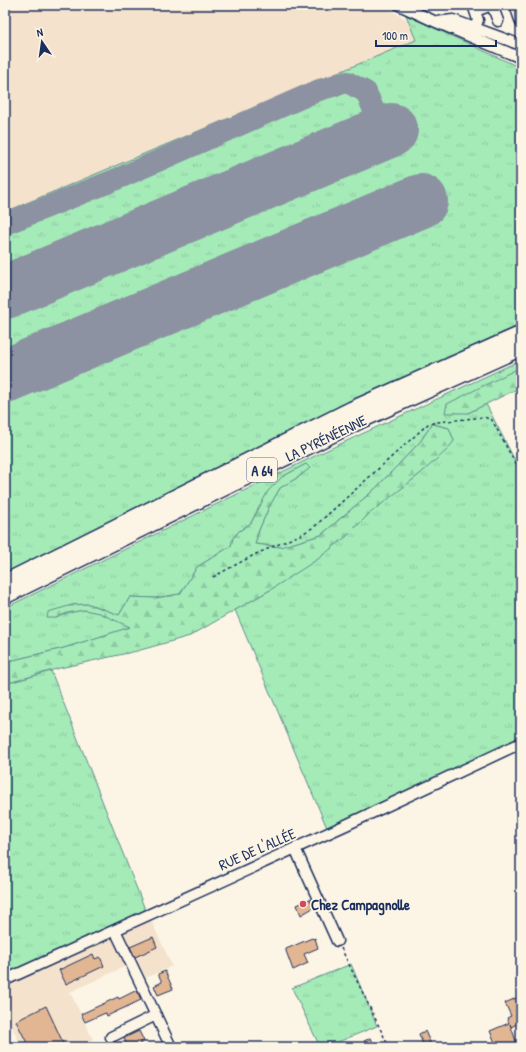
<svg xmlns="http://www.w3.org/2000/svg" width="526" height="1052" viewBox="0 0 526 1052" font-family="'Patrick Hand',sans-serif">
  <style>
    .built { fill: #f4e2cc }
    .grass { fill: url(#grass-tufts); stroke: #608d8b }
    .forest { fill: url(#forest-firs); stroke: #608d8b }
    .lines { fill: none; stroke-linecap: round; stroke-linejoin: round }
    .taxiway { stroke: #8c92a2; stroke-width: 22 }
    .runway { stroke: #8c92a2; stroke-width: 54 }
    .building { fill: #e3b693; stroke: #1b2f5e }
    .minor-casing { stroke: #1b2f5e; stroke-width: 13 }
    .highway-casing { stroke: #1b2f5e; stroke-width: 18 }
    .path { stroke: #1b2f5e; stroke-width: 1.5; stroke-dasharray: 3 3; stroke-linecap: butt }
    .minor { stroke: #fcf5e5; stroke-width: 10 }
    .highway { stroke: #fcf5e5; stroke-width: 15 }
    .poi-dot { fill: #d1495b; stroke: #fcf5e5; stroke-width: 1.5 }
    .labels { text-anchor: middle; dominant-baseline: central; stroke-width: 3.5; stroke-linejoin: round; paint-order: stroke }
    .shield { fill: #fcf5e5; stroke: #5e6a86; stroke-width: 1 }
    .shield-label { font-size: 14px; font-weight: bold; fill: #1b2f5e }
    .street-label { font-size: 15px; fill: #1b2f5e; stroke: #fcf5e5 }
    .poi-label { font-size: 15px; font-weight: bold; fill: #1b2f5e; stroke: #fcf5e5; text-anchor: start }
  </style>
  <defs>
    <pattern id="grass-tufts" width="24" height="20" patternUnits="userSpaceOnUse"><rect width="24" height="20" fill="#a5ebb8"/><path d="M3 7l-1-3M5 7V3M7 7l1-3M15 17l-1-3M17 17v-4M19 17l1-3" fill="none" stroke="#8dcaa1"/></pattern>
    <pattern id="forest-firs" width="22" height="20" patternUnits="userSpaceOnUse"><rect width="22" height="20" fill="#a5ebb8"/><path d="M5 1l3.5 6h-7zM16 11l3.5 6h-7z" fill="#8dcaa1"/></pattern>
  </defs>
  <rect width="100%" height="100%" fill="#fcf5e5"/>
  <filter id="ink" filterUnits="userSpaceOnUse"><feTurbulence type="fractalNoise" baseFrequency=".025" numOctaves="2"/><feDisplacementMap in="SourceGraphic" scale="8" xChannelSelector="R" yChannelSelector="G"/><feConvolveMatrix kernelMatrix="1 2 1 2 8 2 1 2 1" color-interpolation-filters="sRGB"/></filter>
  <g filter="url(#ink)">
    <!-- built -->
    <path class="built" d="M 5,5 L 382,5 L 406,19 L 521,75 L 5,477 Z
      M 150,918 L 172,966 L 146,978 L 137,961 L 70,992 L 93,1040 L 78,1047 L 21,1047 L 5,1011 L 5,962 L 11,975 Z"/>
    <!-- grass -->
    <path class="grass" d="M 406,15 L 521,68 L 521,324 L 245,454 L 5,573 L 5,212 L 416,40 Z
      M 521,360 L 521,368 L 468,413 L 486,404 L 521,472 L 521,739 L 327,828 L 235,610 L 270,590 L 347,536 L 368,514 L 420,474 L 454,441 L 449,428 L 432,424 L 420,442 L 375,489 L 321,535 L 281,547 L 255,544 L 259,530 L 269,507 L 280,488 L 300,476 L 309,468 L 306,464 L 282,477 L 258,509 L 251,523 L 238,532 L 233,538 L 231,546 L 197,567 L 180,594 L 156,598 L 130,597 L 119,615 L 89,604 L 72,605 L 56,618 C 65,614 74,611 83,610 C 100,610 116,620 131,627 L 64,648 L 5,662 L 5,608 L 323,452 Z
      M 51,671 L 146,912 L 11,976 L 5,962 L 5,684 Z
      M 351,964 L 377,1026 L 326,1047 L 320,1047 L 292,988 Z"/>
    <!-- forest -->
    <path class="forest" d="M 521,367 L 521,387 L 468,413 L 445,413 L 447,404 Z
      M 432,424 L 449,428 L 454,441 L 447,450 L 420,474 L 369,514 L 347,536 L 318,559 L 270,590 L 190,636 L 137,651 L 60,668 L 5,684 L 5,662 L 64,648 L 130,627 L 99,613 L 84,610 L 67,613 L 56,618 L 47,618 L 48,612 L 72,605 L 89,604 L 119,615 L 130,597 L 156,598 L 180,594 L 197,567 L 231,546 L 233,538 L 238,532 L 251,523 L 268,491 L 282,477 L 306,464 L 310,468 L 300,476 L 280,488 L 269,507 L 259,530 L 255,544 L 281,547 L 321,535 L 375,489 L 420,442 Z"/>
    <g class="lines">
      <!-- taxiway -->
      <path class="taxiway" d="M 5,224 L 117,179 L 319,90 L 347,82 L 366,92 L 381,127"/>
      <!-- runway -->
      <path class="runway" d="M 5,292 L 391,130
        M 5,376 L 421,201"/>
    </g>
    <!-- building -->
    <path class="building" d="M 310,899 L 313,908 L 301,915 L 297,905 Z
      M 153,937 L 157,947 L 135,957 L 130,947 Z
      M 312,938 L 313,939 L 315,938 L 318,948 L 304,954 L 308,963 L 293,970 L 286,951 L 286,949 Z
      M 93,954 L 95,959 L 100,957 L 104,966 L 66,984 L 59,970 Z
      M 165,971 L 173,989 L 158,995 L 154,986 L 162,982 L 158,974 Z
      M 137,990 L 141,1000 L 107,1016 L 106,1013 L 103,1014 L 85,1022 L 81,1014 L 118,997 L 119,999 Z
      M 516,998 L 521,1008 L 521,1022 L 511,1027 L 510,1024 L 516,1041 L 521,1039 L 521,1047 L 497,1047 L 490,1031 L 509,1023 L 507,1018 L 511,1016 L 505,1003 Z
      M 46,1006 L 65,1047 L 29,1047 L 16,1021 Z
      M 139,1031 L 144,1041 L 140,1043 L 142,1047 L 128,1047 L 124,1038 Z
      M 425,1031 L 432,1047 L 424,1047 L 419,1034 Z
      M 371,1038 L 375,1047 L 367,1047 L 364,1041 Z"/>
    <g class="lines">
      <defs>
        <path id="minor" d="M 399,5 L 436,22 L 521,58
          M 473,5 L 478,20 L 475,28
          M 492,5 L 498,21
          M 515,5 L 521,23
          M 475,11 L 492,5
          M 437,22 L 453,20 L 521,45
          M 295,848 L 337,941
          M 115,930 L 171,1047
          M 5,980 L 346,825 L 521,743
          M 111,1037 L 156,1015"/>
        <path id="highway" d="M 5,582 L 352,409 L 521,334
          M 5,596 L 364,419 L 521,348"/>
      </defs>
      <!-- minor casing -->
      <use href="#minor" class="minor-casing"/>
      <!-- highway casing -->
      <use href="#highway" class="highway-casing"/>
      <!-- path -->
      <path class="path" d="M 213,577 L 256,554 L 300,535 L 314,527 L 428,424 L 438,422 L 484,417 L 492,420 L 521,474
        M 341,948 L 389,1047"/>
      <!-- minor -->
      <use href="#minor" class="minor"/>
      <!-- highway -->
      <use href="#highway" class="highway"/>
    </g>
  </g>
  <!-- markers -->
  <circle class="poi-dot" cx="303" cy="904" r="4"/>
  <g class="labels">
    <!-- shield labels -->
    <rect class="shield" x="247" y="458" width="30" height="24" rx="3"/>
    <g class="shield-label">
      <text x="262" y="470">A 64</text>
    </g>
    <!-- street labels -->
    <g class="street-label">
      <text transform="translate(326 438) rotate(-26)">LA PYRÉNÉENNE</text>
      <text transform="translate(257 849) rotate(-24)">RUE DE L'ALLÉE</text>
    </g>
    <!-- poi labels -->
    <g class="poi-label">
      <text x="311" y="904">Chez Campagnolle</text>
    </g>
  </g>
  <!-- margin -->
  <rect width="526" height="1052" fill="none" stroke="#fcf5e5" stroke-width="20"/>
  <rect x="10" y="10" width="506" height="1032" fill="none" stroke="#1b2f5e" stroke-width="1.5" filter="url(#ink)"/>
  <!-- north arrow -->
  <g transform="translate(42 42) rotate(347)" stroke="#fcf5e5" stroke-width="3" paint-order="stroke">
  <path d="M0-3L7 15L0 10L-7 15Z" fill="#1b2f5e"/>
  <text y="-6" font-size="11" font-weight="bold" text-anchor="middle" fill="#1b2f5e">N</text>
  </g>
  <!-- scale -->
  <path d="M376 40v6h120v-6" fill="none" stroke="#1b2f5e" stroke-width="2"/>
  <text x="382" y="40" font-size="12" fill="#1b2f5e" stroke="#fcf5e5" stroke-width="3" paint-order="stroke">100 m</text>
</svg>
